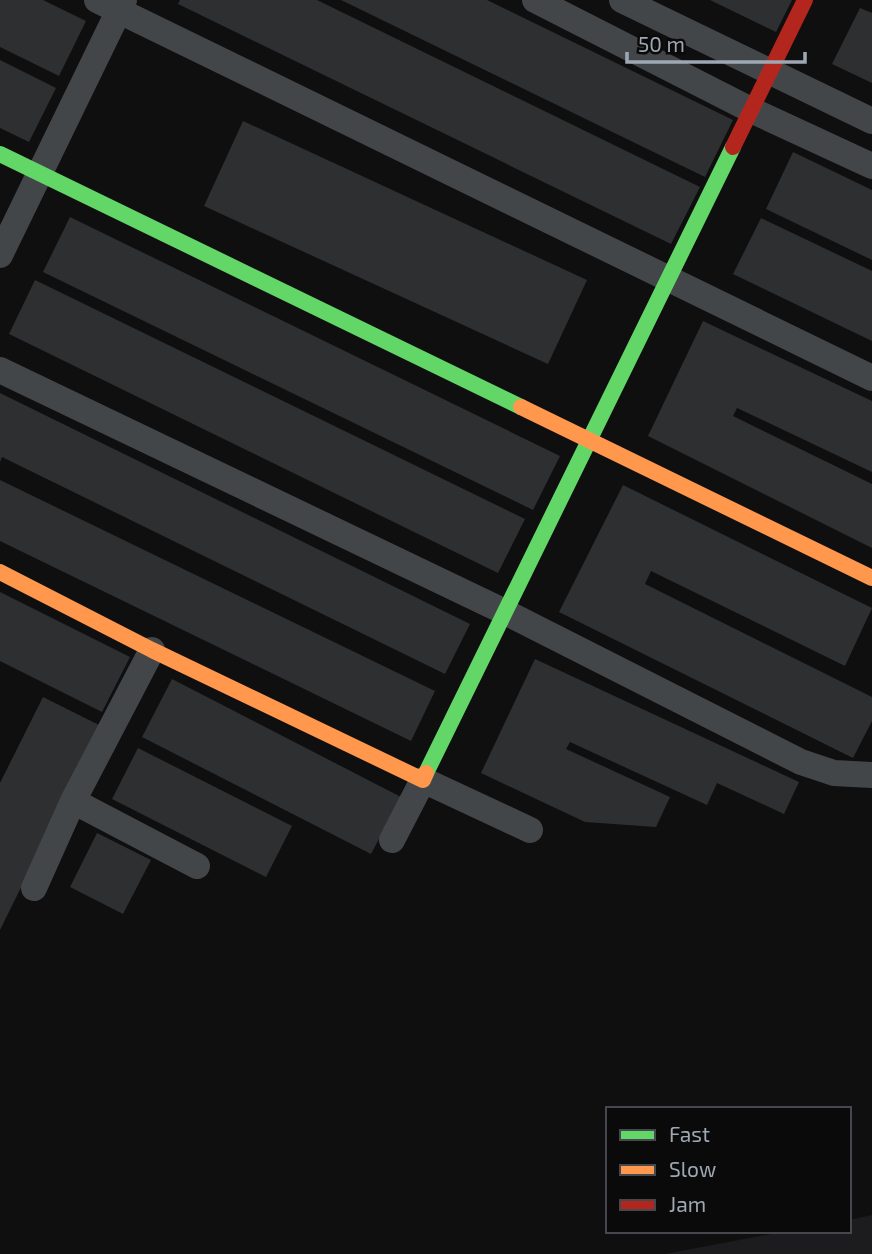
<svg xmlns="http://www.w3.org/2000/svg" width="872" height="1254" viewBox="0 0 872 1254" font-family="'Exo 2',sans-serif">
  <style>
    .built { fill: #1c1c1e }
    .building { fill: #2e2f31 }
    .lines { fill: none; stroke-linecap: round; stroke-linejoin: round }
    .street { stroke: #434649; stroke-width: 26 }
    .fast { stroke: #63d668; stroke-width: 16 }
    .slow { stroke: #ff974d; stroke-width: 16 }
    .jam { stroke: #b3261e; stroke-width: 16 }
  </style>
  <rect width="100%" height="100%" fill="#0f0f10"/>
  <!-- built -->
  <path class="built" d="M 872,1215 L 872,1254 L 665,1254 L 787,1231 L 849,1231 L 849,1220 Z"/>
  <!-- building -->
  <path class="building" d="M 0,0 L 43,0 L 86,21 L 59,76 L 0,47 Z
    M 180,0 L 317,0 L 700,187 L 671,244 L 178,4 Z
    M 341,0 L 487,0 L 733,120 L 705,177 Z
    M 710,0 L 792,0 L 776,32 Z
    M 860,8 L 872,13 L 872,83 L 832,64 Z
    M 0,60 L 56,88 L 29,142 L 0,128 Z
    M 243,121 L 587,280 L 548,364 L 204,206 Z
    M 793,152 L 872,190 L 872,260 L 766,209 Z
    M 70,217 L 560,456 L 533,510 L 43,272 Z
    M 761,218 L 872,271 L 872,341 L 733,274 Z
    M 35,280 L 525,519 L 498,573 L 9,334 Z
    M 703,321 L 872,401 L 872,472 L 737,408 L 733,416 L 872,484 L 872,548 L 648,436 Z
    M 0,393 L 470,624 L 445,674 L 2,457 L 0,462 Z
    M 0,480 L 435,691 L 411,741 L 0,541 Z
    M 623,485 L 872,608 L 845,666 L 651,571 L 645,584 L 872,697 L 872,721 L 853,758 L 559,612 Z
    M 0,592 L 130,657 L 102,712 L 0,661 Z
    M 535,659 L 799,782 L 784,814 L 717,783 L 707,805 L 570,742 L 566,749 L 670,797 L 656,827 L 585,822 L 481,773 Z
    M 172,679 L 401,797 L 371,854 L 142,737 Z
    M 43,697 L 101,726 L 0,930 L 0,783 Z
    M 138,748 L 292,826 L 266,877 L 112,799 Z
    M 97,833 L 151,860 L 123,914 L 70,887 Z"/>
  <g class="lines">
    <!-- street -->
    <path class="street" d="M 97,0 L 872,378
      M 535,0 L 751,110 L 872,166
      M 622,0 L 872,121
      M 0,255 L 124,0
      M 0,370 L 505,612 L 801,762 L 834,773 L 872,775
      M 73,801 L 197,866
      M 392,840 L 423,780 L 530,830
      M 34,888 L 73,801 L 152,650"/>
    <!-- fast -->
    <path class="fast" d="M 0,154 L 521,407
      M 426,773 L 733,147"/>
    <!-- slow -->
    <path class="slow" d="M 521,407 L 872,578
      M 0,572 L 152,650 L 423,780 L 426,773"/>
    <!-- jam -->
    <path class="jam" d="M 733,147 L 805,0"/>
  </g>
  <!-- legend -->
  <rect x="606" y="1107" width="245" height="126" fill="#0a0a0b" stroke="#45494e" stroke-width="2"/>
  <rect x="620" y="1130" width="35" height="10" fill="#63d668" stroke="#45494e" stroke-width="2"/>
  <text x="669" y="1142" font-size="21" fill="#9ea8b3">Fast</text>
  <rect x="620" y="1165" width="35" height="10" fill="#ff974d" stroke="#45494e" stroke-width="2"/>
  <text x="669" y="1177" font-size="21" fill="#9ea8b3">Slow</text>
  <rect x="620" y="1200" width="35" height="10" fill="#b3261e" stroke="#45494e" stroke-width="2"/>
  <text x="669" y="1212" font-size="21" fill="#9ea8b3">Jam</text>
  <!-- scale -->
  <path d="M627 52v10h178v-10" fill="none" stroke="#9ea8b3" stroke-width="3.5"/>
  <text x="638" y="52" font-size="21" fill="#9ea8b3" stroke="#0a0a0b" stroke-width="5" paint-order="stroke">50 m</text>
</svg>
